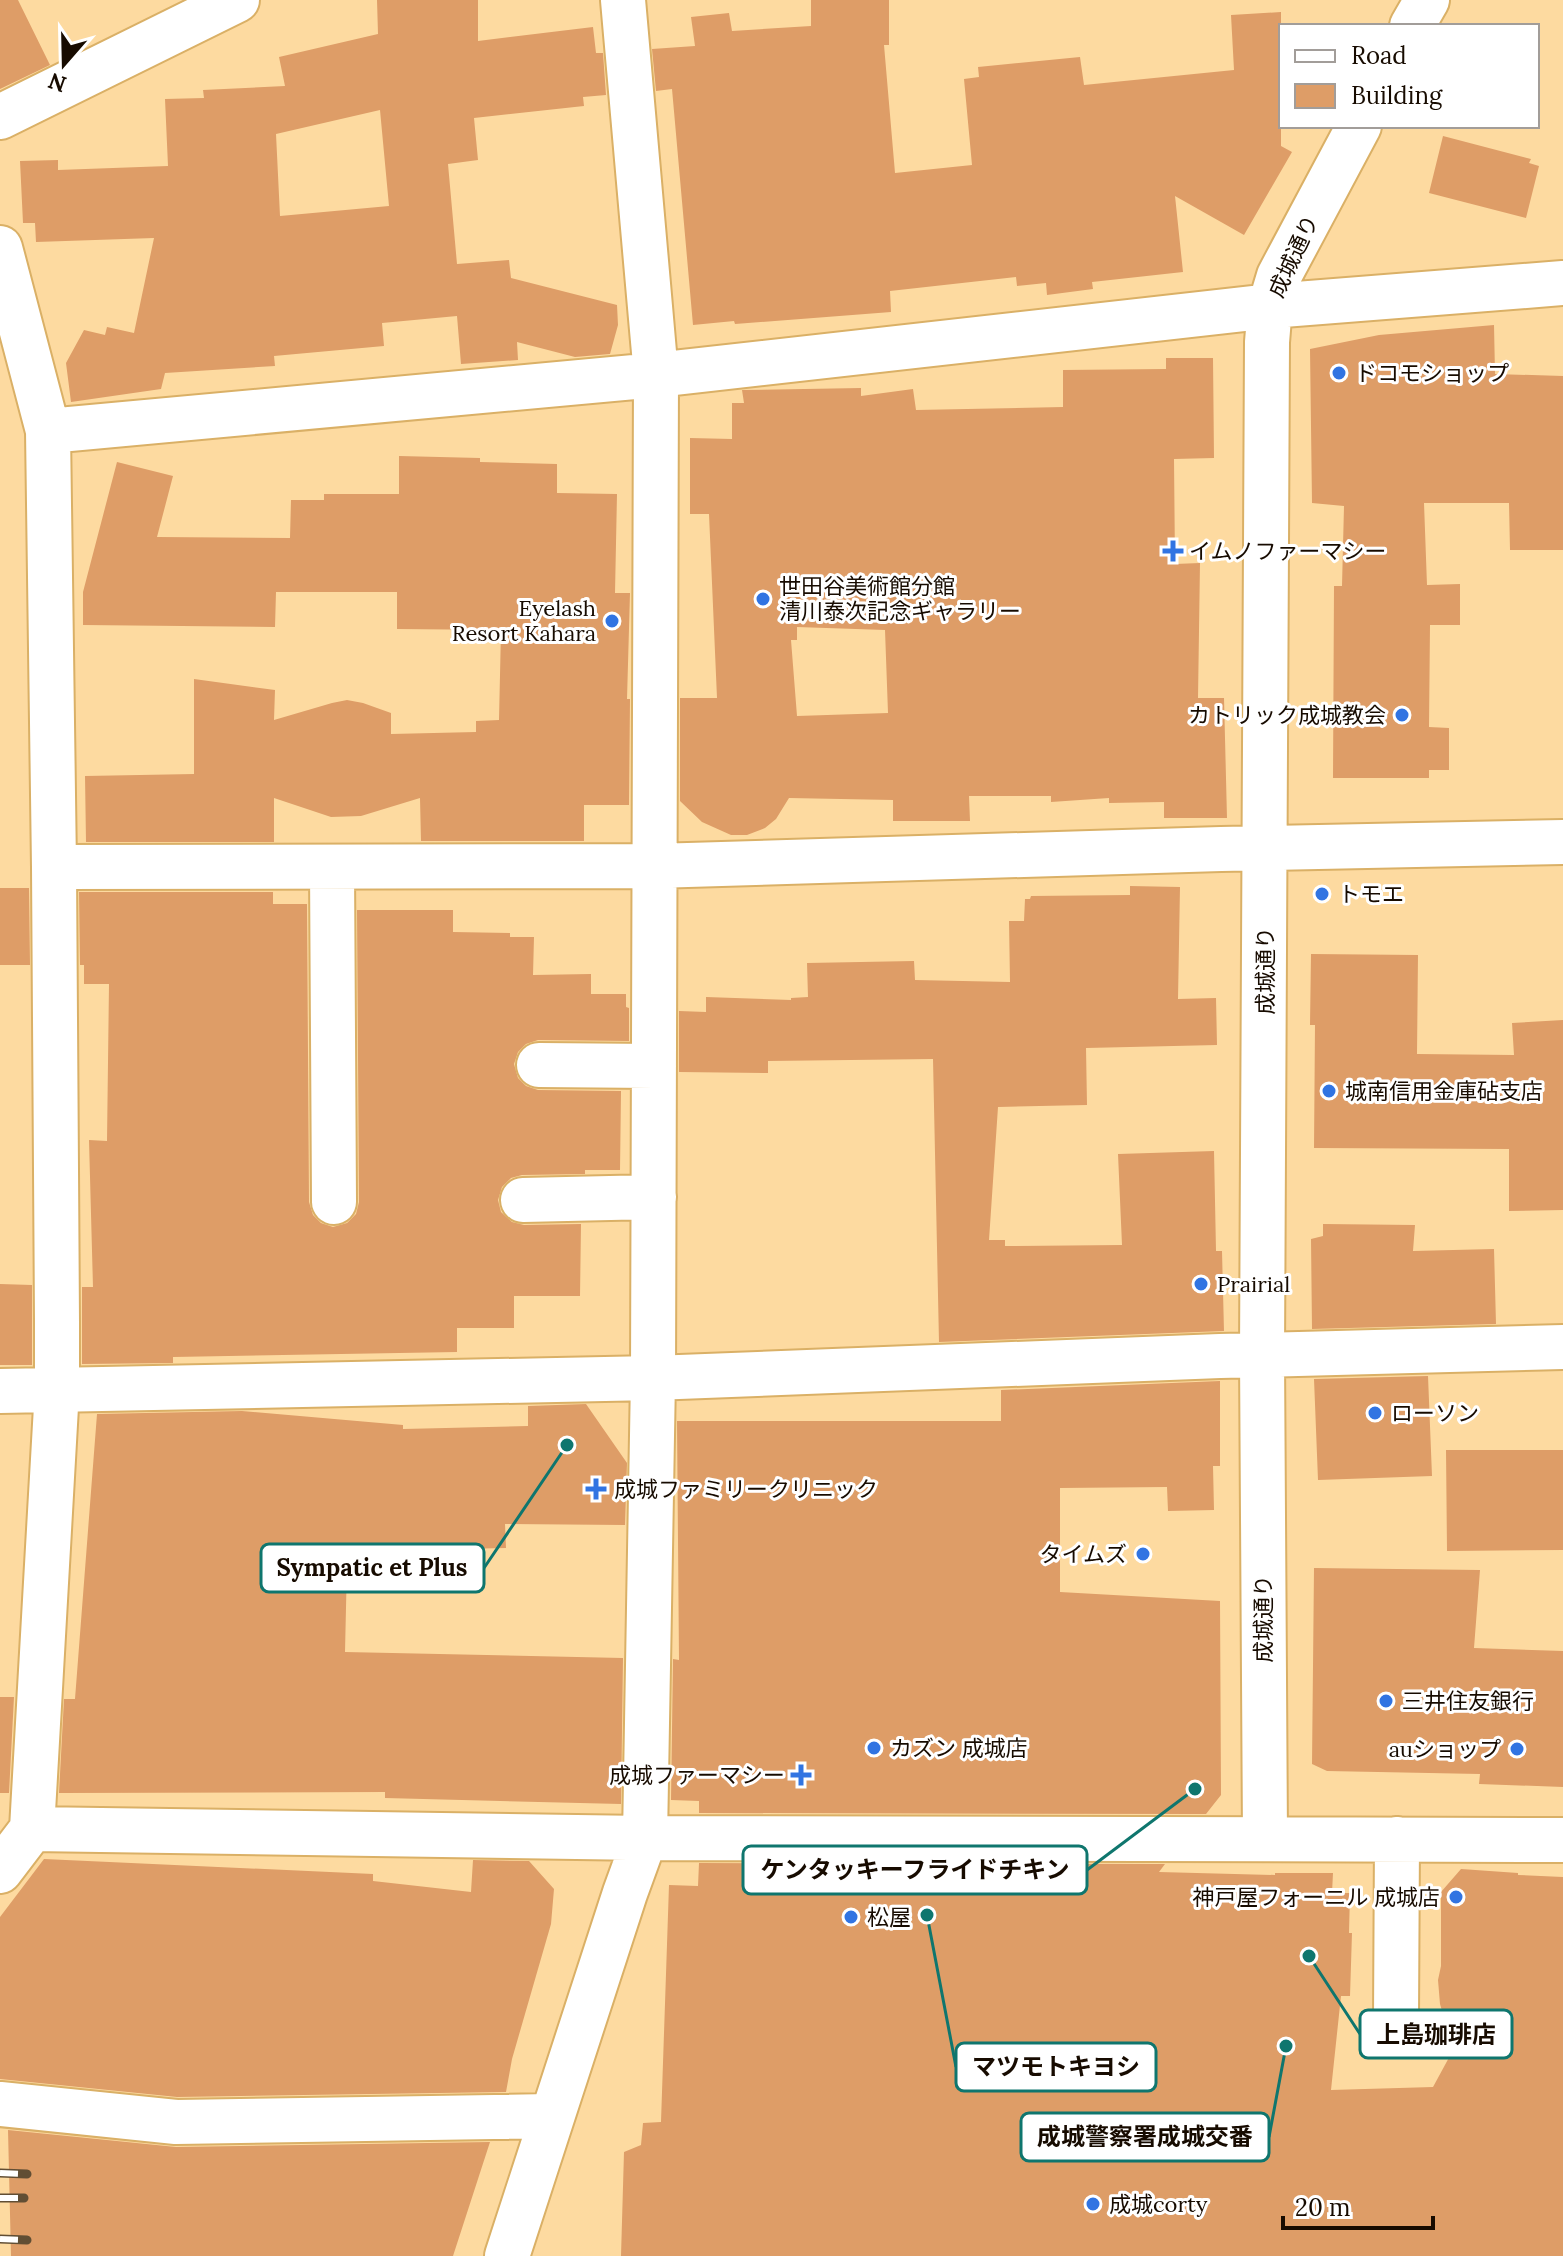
<svg xmlns="http://www.w3.org/2000/svg" width="1563" height="2256" viewBox="0 0 1563 2256" font-family="Lora,'Noto Sans JP',serif">
  <style>
    .building { fill: #de9d67; fill-rule: evenodd }
    .lines { fill: none; stroke-linecap: round; stroke-linejoin: round }
    .minor-casing { stroke: #dab066; stroke-width: 48 }
    .minor { stroke: #fff; stroke-width: 44 }
    .rail-casing { stroke: #614e34; stroke-width: 9 }
    .rail { stroke: #fff; stroke-width: 6; stroke-dasharray: 18; stroke-linecap: butt }
    .poi-dot { fill: #3174e2; stroke: #fff; stroke-width: 3 }
    .labels { text-anchor: middle; dominant-baseline: central; stroke-width: 6; stroke-linejoin: round; paint-order: stroke }
    .street-label { font-size: 22px; fill: #170b00; stroke: #fff }
    .poi-label { font-size: 22px; fill: #170b00; stroke: #fff; text-anchor: start }
    .leader { fill: none; stroke: #0f766e; stroke-width: 3 }
    .callout-dot { fill: #0f766e; stroke: #fff; stroke-width: 3 }
    .callout { fill: #fff; stroke: #0f766e; stroke-width: 3 }
    .callout-label { font-size: 24px; text-anchor: middle; font-weight: bold; fill: #170b00 }
  </style>
  <rect width="100%" height="100%" fill="#fddaa0"/>
  <!-- building -->
  <path class="building" d="M 0,0 L 18,0 L 50,65 L 0,89 Z
    M 377,0 L 478,0 L 478,41 L 593,27 L 596,53 L 603,53 L 606,95 L 583,97 L 584,106 L 474,118 L 478,160 L 448,164 L 457,264 L 509,260 L 511,278 L 617,305 L 618,325 L 610,354 L 575,357 L 517,342 L 518,360 L 461,364 L 457,316 L 382,323 L 384,346 L 274,356 L 275,366 L 165,373 L 161,389 L 71,402 L 66,363 L 84,330 L 105,335 L 107,327 L 134,333 L 154,238 L 36,242 L 35,223 L 23,223 L 20,161 L 58,160 L 58,170 L 168,166 L 165,99 L 204,98 L 203,90 L 285,86 L 279,57 L 378,34 ZM 380,110 L 389,206 L 280,216 L 276,134 Z
    M 811,0 L 889,0 L 889,45 L 884,45 L 895,173 L 972,165 L 964,79 L 979,77 L 978,67 L 1080,57 L 1084,85 L 1234,70 L 1231,15 L 1281,12 L 1281,146 L 1292,152 L 1244,235 L 1175,196 L 1183,272 L 1092,282 L 1093,289 L 1047,295 L 1046,283 L 1017,286 L 1016,277 L 890,291 L 891,312 L 735,324 L 734,321 L 693,325 L 672,89 L 656,91 L 652,49 L 695,46 L 691,17 L 729,13 L 732,31 L 811,26 Z
    M 1443,136 L 1531,159 L 1529,163 L 1539,166 L 1526,218 L 1429,193 Z
    M 1494,325 L 1495,374 L 1563,376 L 1563,550 L 1510,550 L 1509,503 L 1424,503 L 1427,585 L 1460,584 L 1460,625 L 1430,625 L 1429,727 L 1449,728 L 1449,770 L 1429,770 L 1429,778 L 1333,778 L 1334,586 L 1342,586 L 1344,506 L 1312,503 L 1310,349 L 1379,335 Z
    M 1166,358 L 1213,358 L 1214,458 L 1174,459 L 1175,564 L 1200,563 L 1198,698 L 1224,698 L 1227,818 L 1164,818 L 1164,802 L 1109,803 L 1109,798 L 1051,802 L 1051,796 L 969,796 L 970,821 L 893,821 L 893,800 L 789,798 L 776,819 L 765,828 L 747,835 L 731,835 L 702,822 L 680,801 L 680,698 L 717,698 L 709,514 L 690,514 L 690,438 L 732,439 L 732,403 L 744,403 L 742,390 L 861,388 L 861,396 L 913,389 L 916,410 L 1063,407 L 1063,370 L 1166,369 ZM 797,627 L 885,630 L 888,713 L 797,716 L 791,640 L 797,640 Z
    M 399,456 L 480,458 L 480,462 L 557,464 L 557,493 L 617,494 L 615,593 L 630,593 L 627,699 L 630,699 L 629,805 L 584,805 L 584,841 L 421,841 L 420,798 L 361,816 L 331,817 L 274,798 L 274,842 L 86,842 L 85,776 L 194,774 L 194,679 L 275,690 L 274,720 L 332,703 L 347,700 L 363,703 L 391,713 L 391,734 L 476,732 L 476,721 L 499,720 L 501,630 L 397,629 L 397,592 L 276,592 L 275,627 L 83,625 L 83,592 L 117,462 L 173,476 L 157,537 L 290,538 L 291,500 L 324,500 L 324,494 L 399,494 Z
    M 1130,886 L 1180,887 L 1178,999 L 1216,998 L 1217,1045 L 1086,1048 L 1087,1105 L 998,1107 L 989,1240 L 1005,1240 L 1005,1246 L 1122,1245 L 1118,1154 L 1214,1151 L 1216,1251 L 1222,1251 L 1224,1331 L 939,1342 L 933,1059 L 768,1061 L 768,1073 L 679,1072 L 679,1011 L 706,1012 L 706,997 L 791,1000 L 791,998 L 808,997 L 807,963 L 914,961 L 915,980 L 1010,982 L 1009,921 L 1024,921 L 1025,899 L 1030,899 L 1031,896 L 1130,895 Z
    M 0,888 L 29,888 L 30,965 L 0,965 Z
    M 79,892 L 273,892 L 273,904 L 307,904 L 309,1202 L 313,1215 L 321,1223 L 333,1227 L 347,1223 L 356,1214 L 359,1202 L 357,910 L 453,910 L 453,932 L 510,933 L 510,937 L 534,937 L 533,975 L 591,974 L 591,994 L 626,994 L 626,1007 L 629,1008 L 629,1041 L 538,1040 L 526,1044 L 518,1052 L 514,1064 L 518,1078 L 526,1086 L 538,1090 L 621,1091 L 620,1170 L 585,1170 L 585,1174 L 522,1175 L 511,1178 L 502,1187 L 498,1200 L 501,1212 L 512,1222 L 524,1225 L 581,1224 L 580,1296 L 514,1296 L 514,1328 L 457,1328 L 457,1352 L 173,1357 L 173,1363 L 82,1364 L 82,1287 L 93,1287 L 89,1140 L 107,1141 L 109,984 L 84,984 L 84,965 L 80,965 Z
    M 1311,954 L 1418,955 L 1417,1054 L 1514,1055 L 1512,1023 L 1563,1020 L 1563,1210 L 1509,1211 L 1509,1149 L 1314,1148 L 1315,1025 L 1310,1025 Z
    M 1323,1224 L 1415,1225 L 1413,1251 L 1494,1249 L 1496,1324 L 1312,1329 L 1311,1239 L 1323,1236 Z
    M 0,1284 L 32,1285 L 32,1365 L 0,1365 Z
    M 1428,1376 L 1432,1476 L 1318,1480 L 1314,1379 Z
    M 1220,1381 L 1220,1466 L 1213,1466 L 1214,1510 L 1168,1511 L 1167,1487 L 1060,1488 L 1060,1592 L 1220,1601 L 1221,1795 L 1206,1814 L 699,1813 L 699,1801 L 671,1800 L 673,1659 L 679,1660 L 677,1421 L 1001,1421 L 1001,1390 Z
    M 586,1404 L 627,1463 L 625,1525 L 505,1524 L 506,1548 L 413,1550 L 413,1562 L 347,1563 L 345,1652 L 623,1658 L 621,1804 L 385,1798 L 385,1792 L 59,1793 L 64,1699 L 75,1699 L 97,1414 L 242,1411 L 403,1425 L 403,1429 L 528,1426 L 528,1406 Z
    M 1446,1450 L 1563,1450 L 1563,1550 L 1447,1551 Z
    M 1314,1568 L 1480,1570 L 1474,1648 L 1563,1651 L 1563,1787 L 1479,1784 L 1480,1774 L 1327,1771 L 1312,1764 Z
    M 0,1697 L 14,1697 L 9,1793 L 0,1793 Z
    M 44,1859 L 373,1874 L 373,1881 L 471,1892 L 473,1860 L 529,1861 L 554,1889 L 551,1924 L 512,2059 L 506,2092 L 177,2097 L 0,2079 L 0,1917 Z
    M 699,1863 L 1165,1864 L 1159,1872 L 1275,1875 L 1275,1873 L 1333,1873 L 1332,1893 L 1350,1893 L 1349,1933 L 1352,1933 L 1350,1996 L 1341,1996 L 1331,2090 L 1433,2087 L 1458,2041 L 1446,2024 L 1440,2004 L 1438,1980 L 1441,1966 L 1441,1892 L 1461,1869 L 1518,1873 L 1518,1875 L 1563,1877 L 1563,2256 L 621,2256 L 624,2152 L 641,2145 L 643,2123 L 661,2122 L 669,1885 L 698,1886 Z
    M 8,2130 L 176,2147 L 490,2142 L 453,2256 L 11,2256 Z"/>
  <g class="lines">
    <defs>
      <path id="minor" d="M 1412,26 L 1427,0
        M 0,117 L 237,0
        M 0,248 L 48,431 L 54,867 L 57,1322 L 57,1389 L 32,1829 L 0,1871
        M 48,431 L 656,375 L 1270,306 L 1563,283
        M 54,867 L 654,866 L 1221,849 L 1563,842
        M 332,867 L 334,1202
        M 539,1065 L 654,1066
        M 523,1200 L 654,1197
        M 0,1391 L 653,1378 L 1220,1356 L 1563,1347
        M 32,1829 L 645,1838 L 1563,1840
        M 1265,1838 L 1262,1355 L 1267,342 L 1270,306 L 1279,276 L 1359,126
        M 1396,2018 L 1397,1839
        M 0,2104 L 176,2122 L 551,2116
        M 507,2256 L 625,1893 L 645,1838 L 653,1378 L 656,375 L 623,0"/>
    </defs>
    <!-- minor casing -->
    <use href="#minor" class="minor-casing"/>
    <!-- minor -->
    <use href="#minor" class="minor"/>
    <defs>
      <path id="rail" d="M 0,2173 L 27,2174
        M 0,2198 L 24,2198
        M 0,2239 L 27,2240"/>
    </defs>
    <!-- rail casing -->
    <use href="#rail" class="rail-casing"/>
    <!-- rail -->
    <use href="#rail" class="rail"/>
  </g>
  <!-- markers -->
  <g class="poi-dot">
    <circle cx="1339" cy="373" r="8"/>
    <path d="M1169 539h8v8h8v8h-8v8h-8v-8h-8v-8h8z"/>
    <circle cx="763" cy="599" r="8"/>
    <circle cx="612" cy="621" r="8"/>
    <circle cx="1402" cy="715" r="8"/>
    <circle cx="1322" cy="894" r="8"/>
    <circle cx="1329" cy="1091" r="8"/>
    <circle cx="1201" cy="1284" r="8"/>
    <circle cx="1375" cy="1413" r="8"/>
    <path d="M592 1477h8v8h8v8h-8v8h-8v-8h-8v-8h8z"/>
    <circle cx="1143" cy="1554" r="8"/>
    <circle cx="1386" cy="1701" r="8"/>
    <circle cx="874" cy="1748" r="8"/>
    <circle cx="1517" cy="1749" r="8"/>
    <path d="M797 1763h8v8h8v8h-8v8h-8v-8h-8v-8h8z"/>
    <circle cx="1456" cy="1897" r="8"/>
    <circle cx="851" cy="1917" r="8"/>
    <circle cx="1093" cy="2204" r="8"/>
  </g>
  <g class="labels">
    <!-- street labels -->
    <g class="street-label">
      <text transform="translate(1293 256) rotate(-65)">成城通り</text>
      <text transform="translate(1265 971) rotate(-90)">成城通り</text>
      <text transform="translate(1263 1619) rotate(-90)">成城通り</text>
    </g>
    <!-- poi labels -->
    <g class="poi-label">
      <text x="1355" y="373">ドコモショップ</text>
      <text x="1189" y="551">イムノファーマシー</text>
      <text x="779" y="586">世田谷美術館分館<tspan x="779" dy="25">清川泰次記念ギャラリー</tspan></text>
      <text x="596" y="608" text-anchor="end">Eyelash<tspan x="596" dy="25">Resort Kahara</tspan></text>
      <text x="1386" y="715" text-anchor="end">カトリック成城教会</text>
      <text x="1338" y="894">トモエ</text>
      <text x="1345" y="1091">城南信用金庫砧支店</text>
      <text x="1217" y="1284">Prairial</text>
      <text x="1391" y="1413">ローソン</text>
      <text x="614" y="1489">成城ファミリークリニック</text>
      <text x="1127" y="1554" text-anchor="end">タイムズ</text>
      <text x="1402" y="1701">三井住友銀行</text>
      <text x="890" y="1748">カズン 成城店</text>
      <text x="1501" y="1749" text-anchor="end">auショップ</text>
      <text x="785" y="1775" text-anchor="end">成城ファーマシー</text>
      <text x="1440" y="1897" text-anchor="end">神戸屋フォーニル 成城店</text>
      <text x="867" y="1917">松屋</text>
      <text x="1109" y="2204">成城corty</text>
    </g>
  </g>
  <!-- callouts -->
  <path class="leader" d="M567 1445L484 1568M1195 1789L1087 1870M1309 1956L1360 2034M927 1915L956 2067M1286 2046L1269 2137"/>
  <g class="callout-dot">
    <circle cx="567" cy="1445" r="8"/>
    <circle cx="1195" cy="1789" r="8"/>
    <circle cx="1309" cy="1956" r="8"/>
    <circle cx="927" cy="1915" r="8"/>
    <circle cx="1286" cy="2046" r="8"/>
  </g>
  <g class="callout">
    <rect x="261" y="1544" width="223" height="48" rx="8"/>
    <rect x="743" y="1846" width="344" height="48" rx="8"/>
    <rect x="1360" y="2010" width="152" height="48" rx="8"/>
    <rect x="956" y="2043" width="200" height="48" rx="8"/>
    <rect x="1021" y="2113" width="248" height="48" rx="8"/>
  </g>
  <g class="callout-label">
    <text x="372" y="1576">Sympatic et Plus</text>
    <text x="915" y="1878">ケンタッキーフライドチキン</text>
    <text x="1436" y="2043">上島珈琲店</text>
    <text x="1056" y="2075">マツモトキヨシ</text>
    <text x="1145" y="2145">成城警察署成城交番</text>
  </g>
  <!-- legend -->
  <rect x="1279" y="24" width="260" height="104" fill="#ffffff" stroke="#a29d99" stroke-width="2"/>
  <rect x="1295" y="50" width="40" height="12" fill="#ffffff" stroke="#a29d99" stroke-width="2"/>
  <text x="1351" y="64" font-size="24" fill="#170b00">Road</text>
  <rect x="1295" y="84" width="40" height="24" fill="#de9d67" stroke="#a29d99" stroke-width="2"/>
  <text x="1351" y="104" font-size="24" fill="#170b00">Building</text>
  <!-- north arrow -->
  <g transform="translate(64 64) rotate(200)" stroke="#ffffff" stroke-width="6" paint-order="stroke">
  <path d="M0-6L14 30L0 20L-14 30Z" fill="#170b00"/>
  <text y="-12" font-size="22" font-weight="bold" text-anchor="middle" fill="#170b00">N</text>
  </g>
  <!-- scale -->
  <path d="M1283 2216v12h150v-12" fill="none" stroke="#170b00" stroke-width="4"/>
  <text x="1295" y="2216" font-size="24" fill="#170b00" stroke="#ffffff" stroke-width="6" paint-order="stroke">20 m</text>
</svg>
